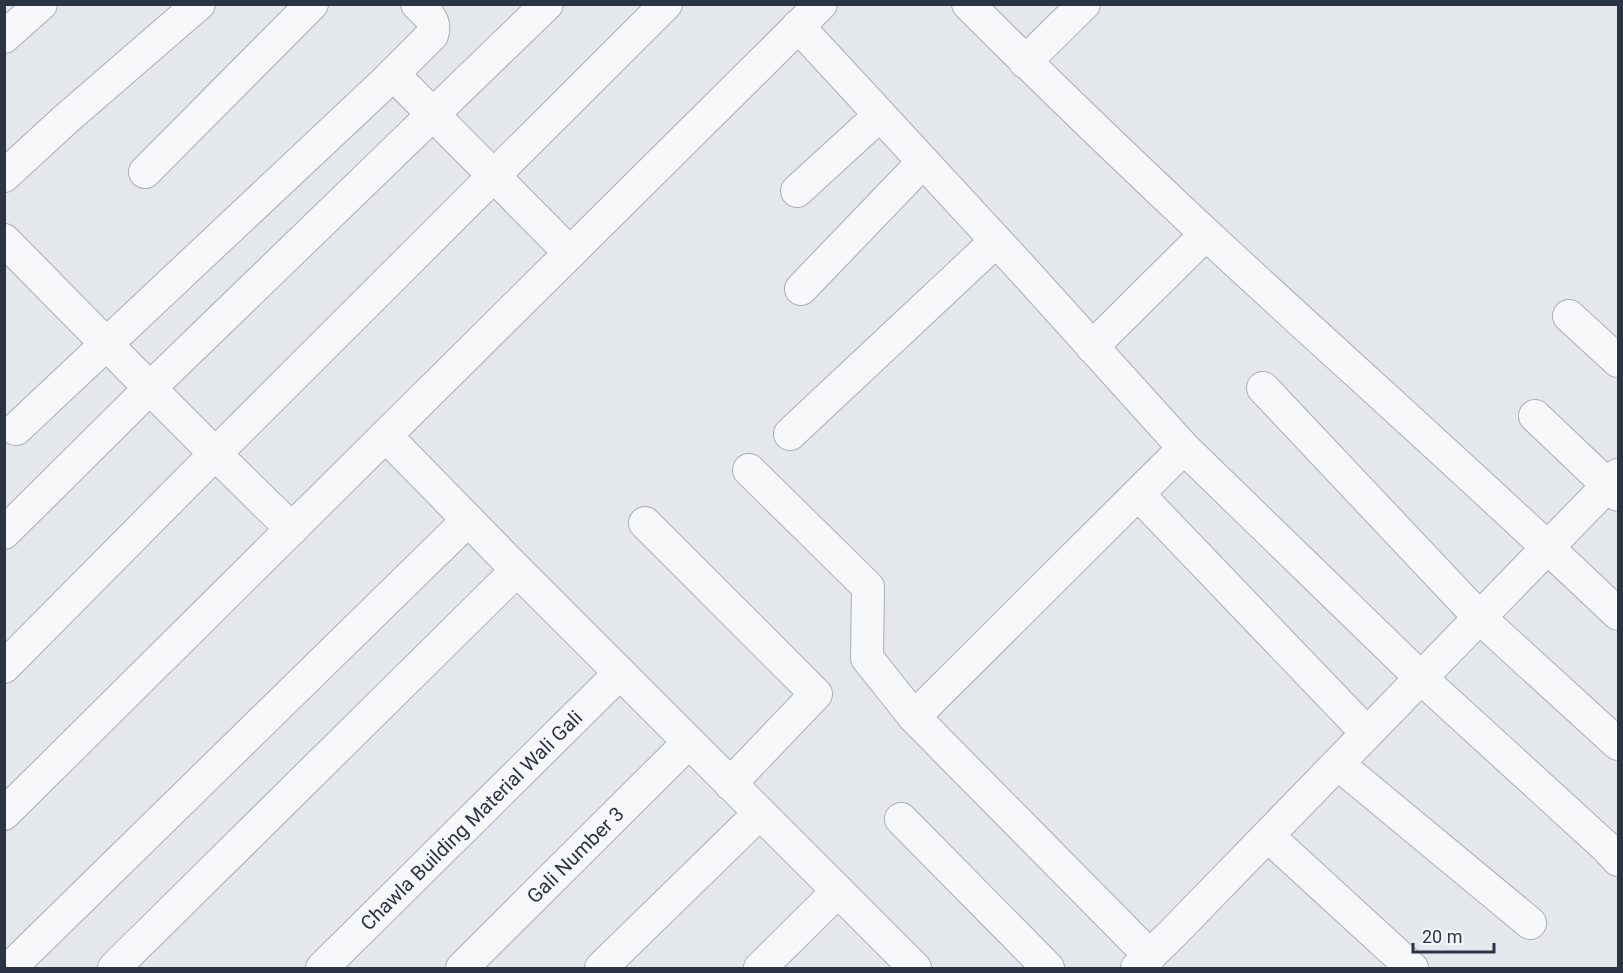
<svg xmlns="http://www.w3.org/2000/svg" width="1623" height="973" viewBox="0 0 1623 973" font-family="Roboto,sans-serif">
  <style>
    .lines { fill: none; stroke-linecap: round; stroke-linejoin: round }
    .minor-casing { stroke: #a9aeb7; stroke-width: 34 }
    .minor { stroke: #f7f8fa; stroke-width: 32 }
    .labels { text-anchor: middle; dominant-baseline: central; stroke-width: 4.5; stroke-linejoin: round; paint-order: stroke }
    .street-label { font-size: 20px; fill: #2b3445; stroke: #f4f6f9 }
  </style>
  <rect width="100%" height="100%" fill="#e4e7ec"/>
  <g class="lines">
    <defs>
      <g id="minor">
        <path d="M 968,4 C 1046,82 1125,158 1206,234 C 1343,361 1483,485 1618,614"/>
        <path d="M 798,26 L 1026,273 L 1184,448 L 1421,678 L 1606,847 L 1618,860"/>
        <path d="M 4,37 L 41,4"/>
        <path d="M 1025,62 L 1084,4"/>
        <path d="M 393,74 L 570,253"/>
        <path d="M 145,172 L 312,4"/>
        <path d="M 4,176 L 66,119 L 199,4"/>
        <path d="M 797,191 L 880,115"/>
        <path d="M 4,240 C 100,337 194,435 292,529"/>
        <path d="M 801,289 L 923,162"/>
        <path d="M 1569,316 L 1618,361"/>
        <path d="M 1092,347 L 1206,234"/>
        <path d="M 1263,388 L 1480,618 L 1618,744"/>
        <path d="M 1535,416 L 1618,495"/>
        <path d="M 16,429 L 382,85 L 432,35 C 437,21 427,14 417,4"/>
        <path d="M 790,434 L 996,241"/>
        <path d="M 386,436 L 517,570 L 915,968"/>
        <path d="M 749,470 L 868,587 L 867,658 L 914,717 L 1150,956"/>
        <path d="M 1138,494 L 1367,733"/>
        <path d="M 645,523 L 816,694 L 730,784"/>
        <path d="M 4,533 L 149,389 L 547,4"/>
        <path d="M 4,667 L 214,455 L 666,4"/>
        <path d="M 914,717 L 1184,448"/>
        <path d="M 1338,764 L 1530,923"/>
        <path d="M 4,814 L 821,4"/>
        <path d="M 901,819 L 1048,968"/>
        <path d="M 1268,836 L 1412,968"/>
        <path d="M 10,968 L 468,520"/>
        <path d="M 114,968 L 517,570"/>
        <path id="s1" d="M 322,968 L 620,673"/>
        <path id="s2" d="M 462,968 L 689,742"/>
        <path d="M 601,968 L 760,813"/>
        <path d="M 760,968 L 838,891"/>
        <path d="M 1137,968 L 1172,934 L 1618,475"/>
      </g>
    </defs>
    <!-- minor casing -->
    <use href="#minor" class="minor-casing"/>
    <!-- minor -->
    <use href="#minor" class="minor"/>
  </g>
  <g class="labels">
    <!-- street labels -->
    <g class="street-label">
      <text stroke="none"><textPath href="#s1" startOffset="210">Chawla Building Material Wali Gali</textPath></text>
      <text stroke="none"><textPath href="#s2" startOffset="160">Gali Number 3</textPath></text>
    </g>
  </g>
  <!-- border -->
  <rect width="1623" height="973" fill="none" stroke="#2b3445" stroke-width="12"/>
  <!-- scale -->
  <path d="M1413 943v9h81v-9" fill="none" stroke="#2b3445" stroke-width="3"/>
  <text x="1422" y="943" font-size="18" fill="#2b3445" stroke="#f4f6f9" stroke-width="4.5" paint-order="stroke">20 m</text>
</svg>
